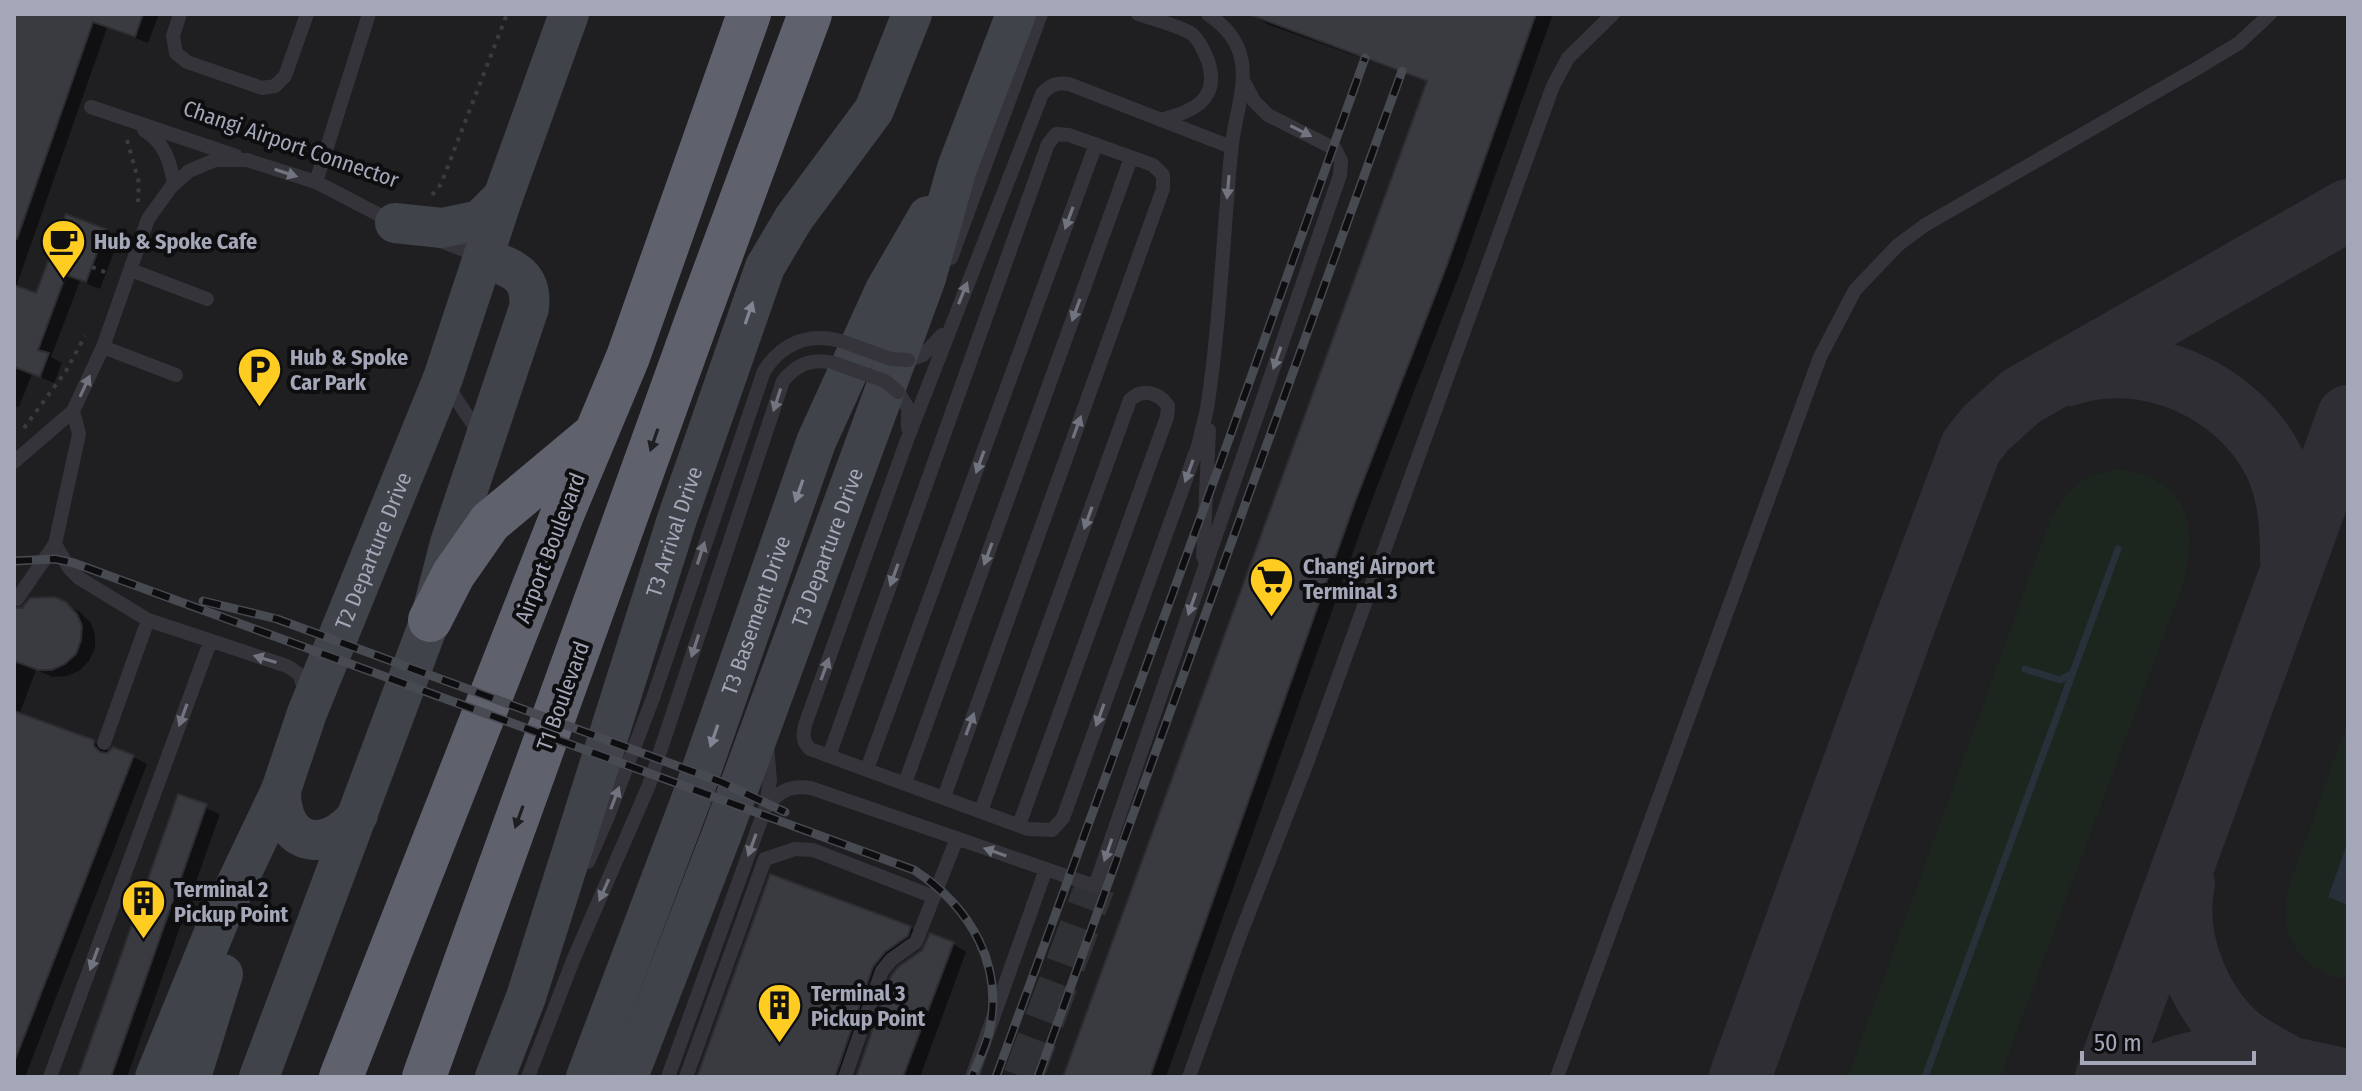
<svg xmlns="http://www.w3.org/2000/svg" width="2362" height="1091" viewBox="0 0 2362 1091" font-family="'Fira Sans Condensed',sans-serif">
  <style>
    .built { fill: #1f1f22 }
    .green { fill: #1d251f }
    .water { fill: #28303a }
    .shadow { fill: #0007 }
    .lines { fill: none; stroke-linecap: round; stroke-linejoin: round }
    .stream { stroke: #28303a; stroke-width: 7 }
    .taxiway { stroke: #2e2e34; stroke-width: 62 }
    .building { fill: #3a3b40; stroke: #2d2d31; stroke-width: 2 }
    .secondary-tunnel { stroke: #303135; stroke-width: 40; stroke-dasharray: 40 20; stroke-linecap: butt }
    .path { stroke: #3a3b42; stroke-width: 4; stroke-dasharray: 4 6; stroke-linecap: butt }
    .lane { stroke: #34343a; stroke-width: 14 }
    .secondary { stroke: #41434b; stroke-width: 40 }
    .highway { stroke: #5f616c; stroke-width: 44 }
    .rail-casing { stroke: #484a52; stroke-width: 9 }
    .rail { stroke: #0e0e10; stroke-width: 6; stroke-dasharray: 18; stroke-linecap: butt }
    .lane-bridge { stroke: #34343a; stroke-width: 14 }
    .oneway { fill: #71737f }
    .oneway2 { fill: #818491 }
    .oneway3 { fill: #1e1f22 }
    .labels { text-anchor: middle; dominant-baseline: central; stroke-width: 8; stroke-linejoin: round; paint-order: stroke }
    .street-label { font-size: 22px; fill: #a3a7b7; stroke: #0e0e10 }
    .poi-label { font-size: 22px; font-weight: bold; fill: #a3a7b7; stroke: #0e0e10; text-anchor: start }
  </style>
  <rect width="100%" height="100%" fill="#131315"/>
  <!-- built -->
  <path class="built" d="M 14,14 L 2348,14 L 2348,1077 L 14,1077 Z"/>
  <!-- green -->
  <path class="green" d="M 2118,469 C 2185,479 2197,518 2185,579 L 2000,1077 L 1848,1077 L 2050,520 C 2071,487 2078,476 2118,469 Z
    M 2348,721 L 2348,841 L 2328,897 L 2348,905 L 2348,979 C 2323,978 2299,960 2289,936 C 2284,923 2286,906 2287,892 Z"/>
  <!-- water -->
  <path class="water" d="M 2348,841 L 2348,905 L 2328,897 Z"/>
  <!-- shadow -->
  <path class="shadow" d="M 14,14 L 159,14 L 148,43 L 107,28 L 16,287 L 38,295 L 67,217 L 119,239 L 100,289 L 80,281 L 51,357 L 62,363 L 54,383 L 32,374 L 19,407 L 14,406 Z
    M 1256,14 L 1553,14 L 1460,273 L 1368,510 L 1166,1077 L 1065,1077 L 1428,82 L 1269,25 L 1255,17 Z
    M 65,604 L 80,612 L 91,623 L 95,635 L 95,648 L 89,661 L 79,671 L 67,676 L 53,677 L 36,670 L 19,715 L 94,742 L 108,750 L 108,754 L 133,757 L 147,764 L 25,1077 L 14,1077 L 14,610 Z
    M 179,797 L 220,814 L 127,1077 L 81,1077 Z
    M 771,877 L 911,928 L 924,936 L 899,959 L 886,975 L 850,1077 L 699,1077 Z
    M 953,944 L 966,952 L 920,1077 L 858,1077 Z"/>
  <g class="lines">
    <!-- stream -->
    <path class="stream" d="M 2025,669 L 2060,680 L 2071,674
      M 1925,1077 L 2118,549"/>
    <!-- taxiway -->
    <path class="taxiway" d="M 2068,375 C 2146,349 2237,390 2274,462 C 2289,493 2291,526 2291,559
      M 2184,884 C 2173,937 2198,1001 2238,1036 C 2252,1048 2270,1056 2285,1065
      M 1740,1077 L 1905,623 L 1971,447 L 1986,428 L 2022,396 L 2348,210
      M 2106,1077 L 2348,416
      M 2154,1077 C 2222,1043 2266,1064 2334,1077"/>
  </g>
  <!-- building -->
  <path class="building" d="M 14,14 L 143,14 L 135,37 L 93,22 L 17,239 L 14,238 Z
    M 1248,14 L 1536,14 L 1447,265 L 1355,502 L 1150,1077 L 1063,1077 L 1427,81 Z
    M 66,214 L 106,229 L 86,282 L 66,275 L 38,350 L 49,353 L 40,377 L 14,367 L 14,285 L 36,293 Z
    M 55,597 L 66,602 L 77,614 L 82,626 L 81,640 L 76,654 L 65,664 L 52,670 L 38,670 L 14,661 L 14,608 L 22,608 L 30,598 Z
    M 14,711 L 94,740 L 94,746 L 100,752 L 107,753 L 113,747 L 134,755 L 15,1060 Z
    M 178,794 L 207,804 L 111,1077 L 78,1077 Z
    M 770,874 L 911,926 L 908,936 L 885,952 L 873,967 L 835,1077 L 697,1077 Z
    M 930,933 L 954,942 L 903,1077 L 856,1077 L 891,976 L 898,967 L 922,950 Z"/>
  <g class="lines">
    <!-- secondary-tunnel -->
    <path class="secondary-tunnel" d="M 1023,1077 L 1095,886"/>
    <!-- path -->
    <path class="path" d="M 127,140 L 139,183 L 138,202
      M 432,195 L 441,184 L 507,14
      M 92,267 L 110,274
      M 24,428 L 66,371 L 85,336"/>
    <!-- lane -->
    <path class="lane" d="M 180,14 L 173,36 L 176,53 L 187,62 L 262,88 L 275,86 L 285,76 L 307,14
      M 1138,14 C 1152,19 1180,26 1192,34 C 1199,40 1205,53 1208,61 C 1221,100 1192,112 1160,120
      M 1208,14 C 1226,27 1238,40 1242,62 C 1246,93 1233,122 1231,153 C 1223,238 1220,325 1207,409 L 1198,446 L 1063,818 L 1052,830 L 1028,829 L 810,749 C 802,741 803,735 805,725 L 907,440 L 1042,94 C 1050,85 1057,82 1069,84 L 1231,147
      M 91,107 L 236,156
      M 144,130 C 165,143 170,161 174,184
      M 316,182 L 369,14
      M 438,240 L 482,257
      M 951,258 L 1041,14
      M 131,270 L 207,299
      M 103,347 L 176,375
      M 908,360 L 923,355 L 942,335
      M 447,385 L 480,435
      M 898,392 L 908,408 L 908,428
      M 73,411 L 79,434 L 55,544 L 69,568 L 79,578 L 148,620 L 287,666 L 299,674 L 306,693
      M 14,462 L 73,411 L 103,347 L 148,219 L 171,187 L 189,171 L 215,160 L 247,160 L 316,182 L 393,222
      M 1203,557 L 1209,430
      M 17,599 L 55,544
      M 104,743 L 148,620
      M 829,756 L 1048,144 L 1056,134 L 1069,135 L 1153,165 L 1163,175 L 1163,189 L 944,797
      M 867,769 L 1096,144
      M 905,783 L 1131,158
      M 766,805 L 770,780 L 767,746
      M 981,811 L 1130,400 C 1142,388 1159,392 1168,406 L 1167,417 L 1019,825
      M 588,862 L 607,819 L 653,698 L 764,371 C 782,343 809,332 841,341
      M 50,1077 L 210,642
      M 528,1077 L 574,958 L 649,785 L 783,381 C 798,363 812,358 834,363
      M 668,1077 L 765,809 C 778,791 790,785 811,788 L 1095,886 L 1340,175 L 1341,161 L 1335,149 L 1268,115 L 1254,101 L 1244,82
      M 686,1077 L 765,859 L 795,849 L 813,850 L 934,897
      M 845,1077 L 882,971 L 891,960 L 916,942 L 957,838
      M 972,1077 L 1046,869
      M 1189,1077 L 1239,938 L 1307,763 L 1553,86 L 1568,58 L 1613,14
      M 1557,1077 L 1820,357 L 1855,290 L 1898,245 L 1925,225 L 2201,66 L 2239,43 L 2270,14"/>
    <!-- secondary -->
    <g class="secondary">
      <path d="M 395,223 L 442,228 L 480,220 L 503,197"/>
      <path d="M 281,790 C 280,846 326,856 358,815"/>
      <path id="s1" d="M 155,1077 L 220,918 L 281,790 L 307,713 L 443,378 L 503,197 L 569,14"/>
      <path d="M 191,1077 L 223,974"/>
      <path d="M 259,1077 L 430,620 L 450,543 L 529,308 C 533,273 510,268 483,257"/>
      <path id="s2" d="M 495,1077 L 526,997 L 677,519 L 765,267 L 794,218 L 874,110 L 912,14"/>
      <path id="s3" d="M 586,1077 L 692,797 L 816,442 L 885,290 L 928,216"/>
      <path id="s4" d="M 628,1077 L 723,831 L 926,278 L 957,168 L 1016,14"/>
    </g>
    <!-- highway -->
    <path class="highway" d="M 430,620 L 453,575 L 490,522 L 593,436
      M 341,1077 L 564,510 L 628,357 L 749,14
      M 424,1077 L 699,314 L 810,14"/>
    <defs>
      <path id="rail" d="M 14,561 L 55,559 L 74,563 L 914,870 C 971,907 1006,967 988,1036 C 984,1050 977,1064 972,1077
        M 203,601 L 277,619 L 721,782 L 785,812
        M 996,1077 L 1224,453 L 1365,58
        M 1038,1077 L 1402,71"/>
    </defs>
    <!-- rail casing -->
    <use href="#rail" class="rail-casing"/>
    <!-- rail -->
    <use href="#rail" class="rail"/>
    <!-- lane-bridge -->
    <path class="lane-bridge" d="M 841,341 L 891,359 L 908,360
      M 834,363 L 885,381 L 898,392"/>
  </g>
  <!-- one-way arrows -->
  <defs><path id="oneway-solid" d="M-6-.8H1V-3.2L6.5 0L1 3.2V.8H-6Z" transform="scale(2)"/></defs>
  <g class="oneway">
    <use href="#oneway-solid" transform="translate(1301 131) rotate(27)"/>
    <use href="#oneway-solid" transform="translate(286 173) rotate(18)"/>
    <use href="#oneway-solid" transform="translate(1228 187) rotate(95)"/>
    <use href="#oneway-solid" transform="translate(1069 218) rotate(110)"/>
    <use href="#oneway-solid" transform="translate(963 293) rotate(-68)"/>
    <use href="#oneway-solid" transform="translate(1076 310) rotate(110)"/>
    <use href="#oneway-solid" transform="translate(1277 358) rotate(109)"/>
    <use href="#oneway-solid" transform="translate(85 386) rotate(-65)"/>
    <use href="#oneway-solid" transform="translate(777 400) rotate(108)"/>
    <use href="#oneway-solid" transform="translate(1077 427) rotate(-70)"/>
    <use href="#oneway-solid" transform="translate(980 462) rotate(110)"/>
    <use href="#oneway-solid" transform="translate(1189 471) rotate(110)"/>
    <use href="#oneway-solid" transform="translate(1088 518) rotate(110)"/>
    <use href="#oneway-solid" transform="translate(701 553) rotate(-72)"/>
    <use href="#oneway-solid" transform="translate(988 554) rotate(110)"/>
    <use href="#oneway-solid" transform="translate(894 575) rotate(110)"/>
    <use href="#oneway-solid" transform="translate(1192 604) rotate(109)"/>
    <use href="#oneway-solid" transform="translate(695 646) rotate(108)"/>
    <use href="#oneway-solid" transform="translate(265 659) rotate(-163)"/>
    <use href="#oneway-solid" transform="translate(825 669) rotate(-70)"/>
    <use href="#oneway-solid" transform="translate(183 715) rotate(110)"/>
    <use href="#oneway-solid" transform="translate(1100 715) rotate(110)"/>
    <use href="#oneway-solid" transform="translate(970 724) rotate(-70)"/>
    <use href="#oneway-solid" transform="translate(615 798) rotate(-69)"/>
    <use href="#oneway-solid" transform="translate(752 845) rotate(110)"/>
    <use href="#oneway-solid" transform="translate(1108 850) rotate(109)"/>
    <use href="#oneway-solid" transform="translate(995 852) rotate(-161)"/>
    <use href="#oneway-solid" transform="translate(604 890) rotate(114)"/>
    <use href="#oneway-solid" transform="translate(94 959) rotate(110)"/>
  </g>
  <g class="oneway2">
    <use href="#oneway-solid" transform="translate(749 313) rotate(-71)"/>
    <use href="#oneway-solid" transform="translate(799 491) rotate(109)"/>
    <use href="#oneway-solid" transform="translate(714 736) rotate(109)"/>
  </g>
  <g class="oneway3">
    <use href="#oneway-solid" transform="translate(654 440) rotate(109)"/>
    <use href="#oneway-solid" transform="translate(519 817) rotate(110)"/>
  </g>
  <!-- icons -->
  <defs>
    <symbol id="cafe-pin" viewBox="-11 -11 22 30"><path d="M0 17L-7.5 6A9.5 9.5 0 1 1 7.5 6Z" fill="#ffcd21" stroke="#0e0e10"/><path d="M-5.5-4.5H6V0H3Q3 3.5 0 3.5H-2.5Q-5.5 3.5-5.5 0ZM3-3.2v2h1.7v-2ZM-6 4.5H4V6H-6Z" fill="#111"/></symbol>
    <symbol id="parking-pin" viewBox="-11 -11 22 30"><path d="M0 17L-7.5 6A9.5 9.5 0 1 1 7.5 6Z" fill="#ffcd21" stroke="#0e0e10"/><path d="M-3.5-5.5H1a3.5 3.5 0 0 1 0 7H-1V5.5H-3.5ZM-1-3.4V-.6H.8a1.4 1.4 0 0 0 0-2.8Z" fill="#111"/></symbol>
    <symbol id="supermarket-pin" viewBox="-11 -11 22 30"><path d="M0 17L-7.5 6A9.5 9.5 0 1 1 7.5 6Z" fill="#ffcd21" stroke="#0e0e10"/><path d="M-6-5.5h2.5l.6 2H6L4.5 2H-2.5L-4.4-4H-6ZM-1.5 3.2a1.3 1.3 0 1 0 .1 0ZM3 3.2a1.3 1.3 0 1 0 .1 0Z" fill="#111"/></symbol>
    <symbol id="building-pin" viewBox="-11 -11 22 30"><path d="M0 17L-7.5 6A9.5 9.5 0 1 1 7.5 6Z" fill="#ffcd21" stroke="#0e0e10"/><path d="M-4-6H4V6H1V3H-1V6H-4ZM-2.5-4.3h1.7v1.8h-1.7ZM.8-4.3h1.7v1.8H.8ZM-2.5-1h1.7V.8h-1.7ZM.8-1h1.7V.8H.8Z" fill="#111"/></symbol>
  </defs>
  <g fill-rule="evenodd">
    <use href="#cafe-pin" x="38" y="216" width="51" height="69"/>
    <use href="#parking-pin" x="234" y="344" width="51" height="69"/>
    <use href="#supermarket-pin" x="1246" y="554" width="51" height="69"/>
    <use href="#building-pin" x="118" y="876" width="51" height="69"/>
    <use href="#building-pin" x="754" y="980" width="51" height="69"/>
  </g>
  <g class="labels">
    <!-- street labels -->
    <g class="street-label">
      <text transform="translate(291 144) rotate(19)">Changi Airport Connector</text>
      <text stroke="none"><textPath href="#s2" startOffset="574">T3 Arrival Drive</textPath></text>
      <text stroke="none"><textPath href="#s4" startOffset="566">T3 Departure Drive</textPath></text>
      <text transform="translate(550 548) rotate(-69)">Airport Boulevard</text>
      <text stroke="none"><textPath href="#s1" startOffset="570">T2 Departure Drive</textPath></text>
      <text stroke="none"><textPath href="#s3" startOffset="492">T3 Basement Drive</textPath></text>
      <text transform="translate(563 696) rotate(-70)">T1 Boulevard</text>
    </g>
    <!-- poi labels -->
    <g class="poi-label">
      <text x="94" y="241">Hub &amp; Spoke Cafe</text>
      <text x="290" y="357">Hub &amp; Spoke<tspan x="290" dy="25">Car Park</tspan></text>
      <text x="1303" y="566">Changi Airport<tspan x="1303" dy="25">Terminal 3</tspan></text>
      <text x="174" y="889">Terminal 2<tspan x="174" dy="25">Pickup Point</tspan></text>
      <text x="811" y="993">Terminal 3<tspan x="811" dy="25">Pickup Point</tspan></text>
    </g>
  </g>
  <!-- border -->
  <rect width="2362" height="1091" fill="none" stroke="#a3a7b7" stroke-width="32"/>
  <!-- scale -->
  <path d="M2082 1051v12h172v-12" fill="none" stroke="#a3a7b7" stroke-width="4"/>
  <text x="2094" y="1051" font-size="24" fill="#a3a7b7" stroke="#0e0e10" stroke-width="6" paint-order="stroke">50 m</text>
</svg>
